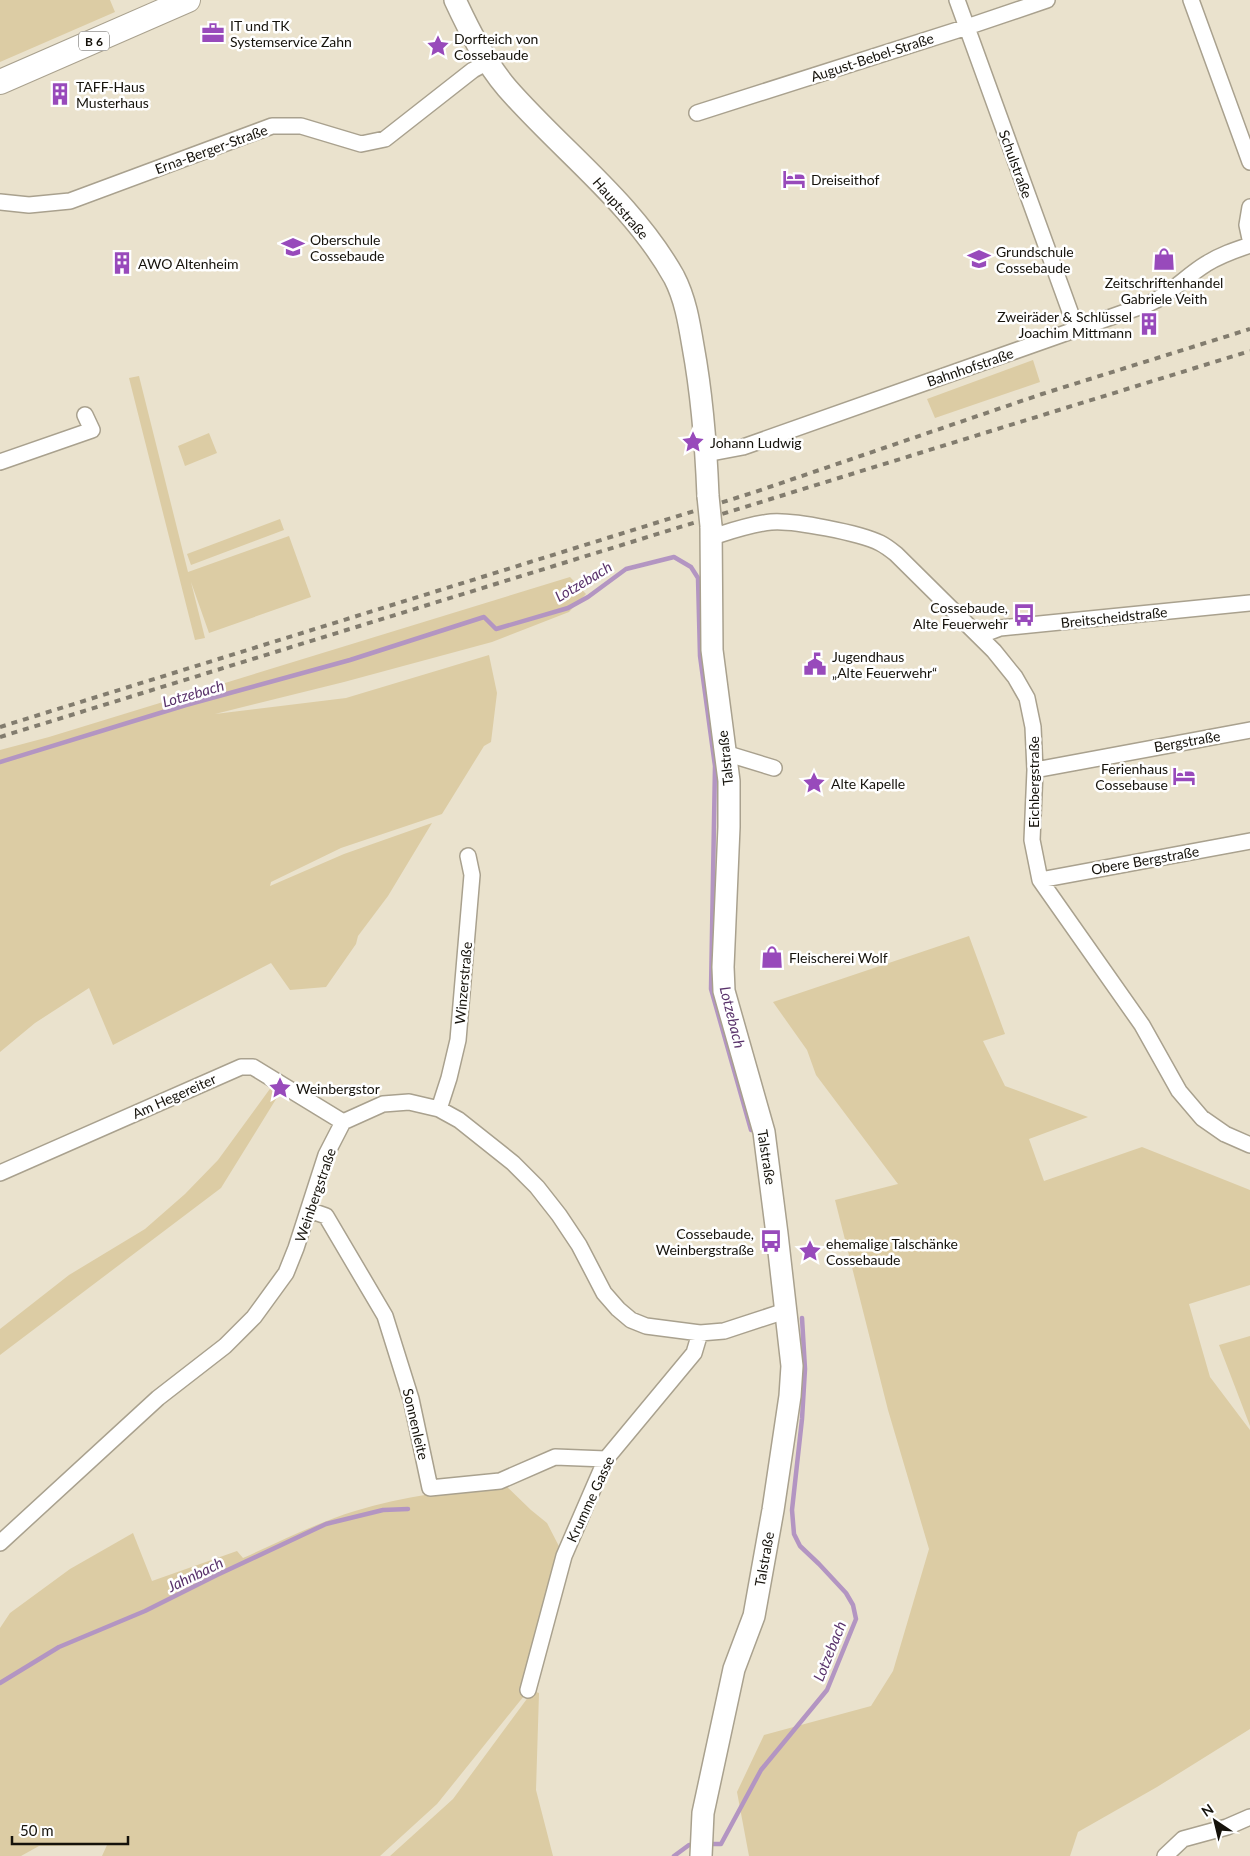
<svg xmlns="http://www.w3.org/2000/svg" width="1250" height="1856" viewBox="0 0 1250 1856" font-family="Lato,sans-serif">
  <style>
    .green { fill: #dccca4 }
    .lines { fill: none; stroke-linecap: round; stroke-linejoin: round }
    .stream { stroke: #b395c2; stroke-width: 4.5 }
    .street-casing { stroke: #a9a18e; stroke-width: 18 }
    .secondary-casing { stroke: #a9a18e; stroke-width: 24 }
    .primary-casing { stroke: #a9a18e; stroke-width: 26 }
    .street { stroke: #fff; stroke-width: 15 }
    .secondary { stroke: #fff; stroke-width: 21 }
    .primary { stroke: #fff; stroke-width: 24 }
    .rail { stroke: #827c6e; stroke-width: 4; stroke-dasharray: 6 6; stroke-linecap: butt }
    .secondary-bridge-casing { stroke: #a9a18e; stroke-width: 24; stroke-linecap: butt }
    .secondary-bridge { stroke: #fff; stroke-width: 21 }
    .labels { text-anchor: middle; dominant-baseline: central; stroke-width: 5; stroke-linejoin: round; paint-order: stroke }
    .shield { fill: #fff; stroke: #5b5954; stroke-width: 1 }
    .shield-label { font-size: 12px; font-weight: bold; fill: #15120b }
    .poi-label { font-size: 14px; fill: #15120b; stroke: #fff; text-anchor: start }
    .street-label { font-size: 14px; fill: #15120b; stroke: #fff }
    .water-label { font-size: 15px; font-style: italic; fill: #59326b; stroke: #fff }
  </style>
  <rect width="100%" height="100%" fill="#eae2cd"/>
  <!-- green -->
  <path class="green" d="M 0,0 L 110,0 L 115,12 L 0,62 Z
    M 1033,360 L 1040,382 L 935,418 L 927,399 Z
    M 139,376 L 188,572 L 289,536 L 311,597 L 209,633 L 191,582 L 205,638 L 195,640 L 129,378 Z
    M 209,433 L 217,453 L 185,466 L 178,446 Z
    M 280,519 L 284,530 L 191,565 L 187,554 Z
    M 570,577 L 586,594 L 569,612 L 492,642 L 344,682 L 215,714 L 346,698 L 489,655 L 497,693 L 491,742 L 484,746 L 442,814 L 341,848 L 271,882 L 270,886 L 344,854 L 432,823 L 388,896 L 358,936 L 356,944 L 326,987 L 290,990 L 271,963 L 113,1045 L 89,988 L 35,1023 L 0,1052 L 0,750 L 49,737 Z
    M 969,936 L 1005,1034 L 983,1041 L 1005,1086 L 1088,1117 L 1029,1139 L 1044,1181 L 1142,1147 L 1250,1190 L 1250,1285 L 1189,1304 L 1210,1377 L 1250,1430 L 1250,1729 L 1157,1787 L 1078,1832 L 1070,1856 L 749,1856 L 737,1792 L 764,1735 L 871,1706 L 893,1671 L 929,1549 L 888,1410 L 835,1200 L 898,1184 L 816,1075 L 807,1050 L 773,1002 Z
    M 272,1086 L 281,1091 L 221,1188 L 0,1355 L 0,1329 L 69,1275 L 145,1229 L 185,1194 L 218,1160 Z
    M 1250,1336 L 1250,1426 L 1219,1345 Z
    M 504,1484 L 531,1510 L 547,1523 L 564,1556 L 529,1690 L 539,1693 L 536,1790 L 553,1856 L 390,1856 L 453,1799 L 529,1696 L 528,1691 L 437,1804 L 380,1856 L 102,1856 L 107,1845 L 39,1846 L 21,1856 L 0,1856 L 0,1628 L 10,1613 L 70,1569 L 133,1533 L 152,1581 L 237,1551 L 243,1558 C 279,1542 316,1523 355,1511 C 404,1496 454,1490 504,1484 Z"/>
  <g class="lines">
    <!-- stream -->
    <path class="stream" d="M 0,762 L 186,705 L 350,660 L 484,617 L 496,629 L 568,608 L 588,597 L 626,569 L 674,557 L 691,567 L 698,578 L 700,656 L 715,766 L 711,989 L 751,1130
      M 0,1683 L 59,1647 L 145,1611 L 217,1575 L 326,1524 L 383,1510 L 408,1509
      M 707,1844 L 721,1844 L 761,1770 L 827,1690 L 856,1619 L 853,1605 L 846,1593 L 819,1564 L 800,1546 L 794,1534 L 792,1510 L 802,1419 L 805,1369 L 802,1318
      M 674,1856 L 689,1845 L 697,1845"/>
    <defs>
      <path id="street" d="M 957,0 L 1076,328
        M 1191,0 L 1250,162
        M 697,113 L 967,27 L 1047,0
        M 0,202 L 29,205 L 70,201 L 272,126 L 301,126 L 361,144 L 385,139 L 473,70 L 488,62
        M 1250,207 L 1247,225 L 1250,239
        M 706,454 L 743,447 L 1148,304 C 1170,295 1186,276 1206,264 C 1220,255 1235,250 1250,245
        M 0,462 L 92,430 L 85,415
        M 712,537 C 731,531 751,524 771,522 C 793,520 860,533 880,543 C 886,546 891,550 896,554 L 994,651 L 1015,677 L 1027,698 L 1033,727 L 1035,770 L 1032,840 L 1040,880 L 1142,1025 L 1179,1091 L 1202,1118 L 1225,1134 L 1250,1145
        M 979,636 L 1000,628 L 1250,603
        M 725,753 L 774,768
        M 1035,770 L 1250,730
        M 1040,880 L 1250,841
        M 439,1109 L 449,1078 L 458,1040 L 472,875 L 468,856
        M 0,1173 L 241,1067 L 253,1067 L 343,1122
        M 309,1210 L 326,1216 L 385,1316 L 411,1399 L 430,1488 L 500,1481 L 555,1457 L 606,1459
        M 0,1543 L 158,1398 L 225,1346 L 254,1317 L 286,1273 L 296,1248 L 326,1155 L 343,1122 L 383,1104 L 409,1102 L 439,1109 L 459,1120 L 513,1163 L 537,1187 L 559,1215 L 579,1245 L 604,1293 L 618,1309 L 631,1320 L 646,1326 L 700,1333 L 724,1331 L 785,1311
        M 528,1690 L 564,1556 L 606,1459 L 694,1353 L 700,1333
        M 1165,1856 L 1183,1839 L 1227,1827 L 1250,1817"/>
      <path id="secondary" d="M 455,0 C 469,30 485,62 507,88 C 562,151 632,202 674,277 C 685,298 689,322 693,346 C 702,395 706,445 708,496
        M 701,1856 L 703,1813 L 734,1669 L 754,1616 L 773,1510 L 790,1396 L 792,1366 L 777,1234 L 764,1132 L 724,991 L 723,967 L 729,827 L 729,781 L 712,650 L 711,526"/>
      <path id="primary" d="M 0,82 L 188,0"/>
    </defs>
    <!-- street casing -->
    <use href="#street" class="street-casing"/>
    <!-- secondary casing -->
    <use href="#secondary" class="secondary-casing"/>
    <!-- primary casing -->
    <use href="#primary" class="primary-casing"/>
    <!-- street -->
    <use href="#street" class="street"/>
    <!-- secondary -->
    <use href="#secondary" class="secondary"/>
    <!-- primary -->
    <use href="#primary" class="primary"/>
    <!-- rail -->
    <path class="rail" d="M 0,727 L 752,493 L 1042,394 L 1250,329
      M 0,737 L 1250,351"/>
    <defs>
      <path id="secondary-bridge" d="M 708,496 L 711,526"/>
    </defs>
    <!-- secondary-bridge casing -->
    <use href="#secondary-bridge" class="secondary-bridge-casing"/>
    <!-- secondary-bridge -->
    <use href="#secondary-bridge" class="secondary-bridge"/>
  </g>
  <!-- icons -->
  <defs>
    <symbol id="office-bare" viewBox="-9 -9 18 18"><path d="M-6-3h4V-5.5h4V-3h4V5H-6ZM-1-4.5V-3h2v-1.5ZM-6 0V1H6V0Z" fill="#984abb" stroke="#fff" stroke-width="2.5" paint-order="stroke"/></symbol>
    <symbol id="sight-bare" viewBox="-9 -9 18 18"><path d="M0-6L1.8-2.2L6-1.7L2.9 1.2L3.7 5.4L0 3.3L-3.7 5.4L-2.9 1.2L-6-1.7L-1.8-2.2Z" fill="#984abb" stroke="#fff" stroke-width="2.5" paint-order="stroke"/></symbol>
    <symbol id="building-bare" viewBox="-9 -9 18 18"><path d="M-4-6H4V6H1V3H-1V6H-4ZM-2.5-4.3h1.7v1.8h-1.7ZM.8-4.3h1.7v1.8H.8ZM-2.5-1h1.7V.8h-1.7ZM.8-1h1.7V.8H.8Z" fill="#984abb" stroke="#fff" stroke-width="2.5" paint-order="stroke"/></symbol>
    <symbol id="hotel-bare" viewBox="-9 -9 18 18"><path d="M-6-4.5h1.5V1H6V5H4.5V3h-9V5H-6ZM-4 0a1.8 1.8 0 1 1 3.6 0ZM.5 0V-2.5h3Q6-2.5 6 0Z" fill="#984abb" stroke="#fff" stroke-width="2.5" paint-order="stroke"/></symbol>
    <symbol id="school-bare" viewBox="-9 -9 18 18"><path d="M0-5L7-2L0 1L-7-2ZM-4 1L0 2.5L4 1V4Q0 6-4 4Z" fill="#984abb" stroke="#fff" stroke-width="2.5" paint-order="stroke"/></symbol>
    <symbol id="shop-bare" viewBox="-9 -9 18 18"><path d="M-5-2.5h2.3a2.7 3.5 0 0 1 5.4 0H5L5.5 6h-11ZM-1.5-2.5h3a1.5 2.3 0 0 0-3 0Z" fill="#984abb" stroke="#fff" stroke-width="2.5" paint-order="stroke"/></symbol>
    <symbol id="bus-bare" viewBox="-9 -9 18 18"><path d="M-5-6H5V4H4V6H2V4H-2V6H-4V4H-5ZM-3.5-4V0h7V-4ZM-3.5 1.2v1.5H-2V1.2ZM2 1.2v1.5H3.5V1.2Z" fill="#984abb" stroke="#fff" stroke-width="2.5" paint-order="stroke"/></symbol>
    <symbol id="civic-bare" viewBox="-9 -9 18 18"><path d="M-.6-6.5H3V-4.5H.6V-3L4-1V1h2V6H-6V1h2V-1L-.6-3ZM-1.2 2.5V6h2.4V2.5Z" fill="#984abb" stroke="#fff" stroke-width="2.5" paint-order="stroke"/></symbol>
  </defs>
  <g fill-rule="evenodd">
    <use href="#office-bare" x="197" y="17" width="32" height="32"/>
    <use href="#sight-bare" x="422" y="30" width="32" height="32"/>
    <use href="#building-bare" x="44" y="78" width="32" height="32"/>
    <use href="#hotel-bare" x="778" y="163" width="32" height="32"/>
    <use href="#school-bare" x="277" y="231" width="32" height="32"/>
    <use href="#school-bare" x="963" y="243" width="32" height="32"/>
    <use href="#shop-bare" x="1148" y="243" width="32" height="32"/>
    <use href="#building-bare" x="106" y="247" width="32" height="32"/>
    <use href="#building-bare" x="1133" y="308" width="32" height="32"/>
    <use href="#sight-bare" x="677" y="426" width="32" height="32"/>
    <use href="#bus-bare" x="1008" y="599" width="32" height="32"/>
    <use href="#civic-bare" x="799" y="648" width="32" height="32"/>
    <use href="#hotel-bare" x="1168" y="760" width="32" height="32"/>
    <use href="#sight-bare" x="798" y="767" width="32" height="32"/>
    <use href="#shop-bare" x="756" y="941" width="32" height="32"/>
    <use href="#sight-bare" x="264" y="1072" width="32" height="32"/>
    <use href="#bus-bare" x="755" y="1225" width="32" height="32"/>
    <use href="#sight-bare" x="794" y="1235" width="32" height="32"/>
  </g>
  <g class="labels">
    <!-- shield labels -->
    <rect class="shield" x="79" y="31.5" width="30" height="19" rx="4"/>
    <g class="shield-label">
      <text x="94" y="41">B 6</text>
    </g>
    <!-- poi labels -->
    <g class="poi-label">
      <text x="230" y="25">IT und TK<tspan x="230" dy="16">Systemservice Zahn</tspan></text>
      <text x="454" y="38">Dorfteich von<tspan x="454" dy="16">Cossebaude</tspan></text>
      <text x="76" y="86">TAFF-Haus<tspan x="76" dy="16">Musterhaus</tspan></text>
      <text x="811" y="179">Dreiseithof</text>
      <text x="310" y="239">Oberschule<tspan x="310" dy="16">Cossebaude</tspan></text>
      <text x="996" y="251">Grundschule<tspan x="996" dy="16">Cossebaude</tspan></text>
      <text x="138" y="263">AWO Altenheim</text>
      <text x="1164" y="282" text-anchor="middle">Zeitschriftenhandel<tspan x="1164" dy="16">Gabriele Veith</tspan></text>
      <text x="1132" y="316" text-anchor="end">Zweiräder &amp; Schlüssel<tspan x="1132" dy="16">Joachim Mittmann</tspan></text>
      <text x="710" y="442">Johann Ludwig</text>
      <text x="1008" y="607" text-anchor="end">Cossebaude,<tspan x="1008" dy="16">Alte Feuerwehr</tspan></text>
      <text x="832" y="656">Jugendhaus<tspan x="832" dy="16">„Alte Feuerwehr“</tspan></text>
      <text x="1168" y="768" text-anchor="end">Ferienhaus<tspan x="1168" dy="16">Cossebause</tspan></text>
      <text x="831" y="783">Alte Kapelle</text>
      <text x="789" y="957">Fleischerei Wolf</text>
      <text x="296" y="1088">Weinbergstor</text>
      <text x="754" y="1233" text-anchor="end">Cossebaude,<tspan x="754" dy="16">Weinbergstraße</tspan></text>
      <text x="826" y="1243">ehemalige Talschänke<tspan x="826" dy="16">Cossebaude</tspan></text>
    </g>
    <!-- street labels -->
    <g class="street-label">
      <text transform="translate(872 57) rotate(-18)">August-Bebel-Straße</text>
      <text transform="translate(211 149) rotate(-20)">Erna-Berger-Straße</text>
      <text transform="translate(1016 164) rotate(70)">Schulstraße</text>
      <text transform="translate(621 208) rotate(49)">Hauptstraße</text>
      <text transform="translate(970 367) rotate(-19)">Bahnhofstraße</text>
      <text transform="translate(1114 617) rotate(-6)">Breitscheidstraße</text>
      <text transform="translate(1187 741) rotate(-10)">Bergstraße</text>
      <text transform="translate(725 758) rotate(-96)">Talstraße</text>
      <text transform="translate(1033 782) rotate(-90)">Eichbergstraße</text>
      <text transform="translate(1145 860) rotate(-10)">Obere Bergstraße</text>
      <text transform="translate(463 983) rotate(-85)">Winzerstraße</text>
      <text transform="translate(174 1096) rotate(-24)">Am Hegereiter</text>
      <text transform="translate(767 1157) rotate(81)">Talstraße</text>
      <text transform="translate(315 1195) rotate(-71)">Weinbergstraße</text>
      <text transform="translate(416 1424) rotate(77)">Sonnenleite</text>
      <text transform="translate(590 1499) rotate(-65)">Krumme Gasse</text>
      <text transform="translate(764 1559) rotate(-80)">Talstraße</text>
    </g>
    <!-- water labels -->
    <g class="water-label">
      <text transform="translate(583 581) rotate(-31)">Lotzebach</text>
      <text transform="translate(193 693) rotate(-16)">Lotzebach</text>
      <text transform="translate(733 1017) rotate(76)">Lotzebach</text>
      <text transform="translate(195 1574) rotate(-26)">Jahnbach</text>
      <text transform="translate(829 1651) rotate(-68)">Lotzebach</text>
    </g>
  </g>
  <!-- north arrow -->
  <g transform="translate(1215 1821) rotate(325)" stroke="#ffffff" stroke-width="4" paint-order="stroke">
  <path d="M0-4L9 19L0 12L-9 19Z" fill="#15120b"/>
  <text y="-8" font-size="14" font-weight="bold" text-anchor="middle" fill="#15120b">N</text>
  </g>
  <!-- scale -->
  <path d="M12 1836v8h116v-8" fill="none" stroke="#15120b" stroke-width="2.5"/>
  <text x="20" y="1836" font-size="15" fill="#15120b" stroke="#ffffff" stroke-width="4" paint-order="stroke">50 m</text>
</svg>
